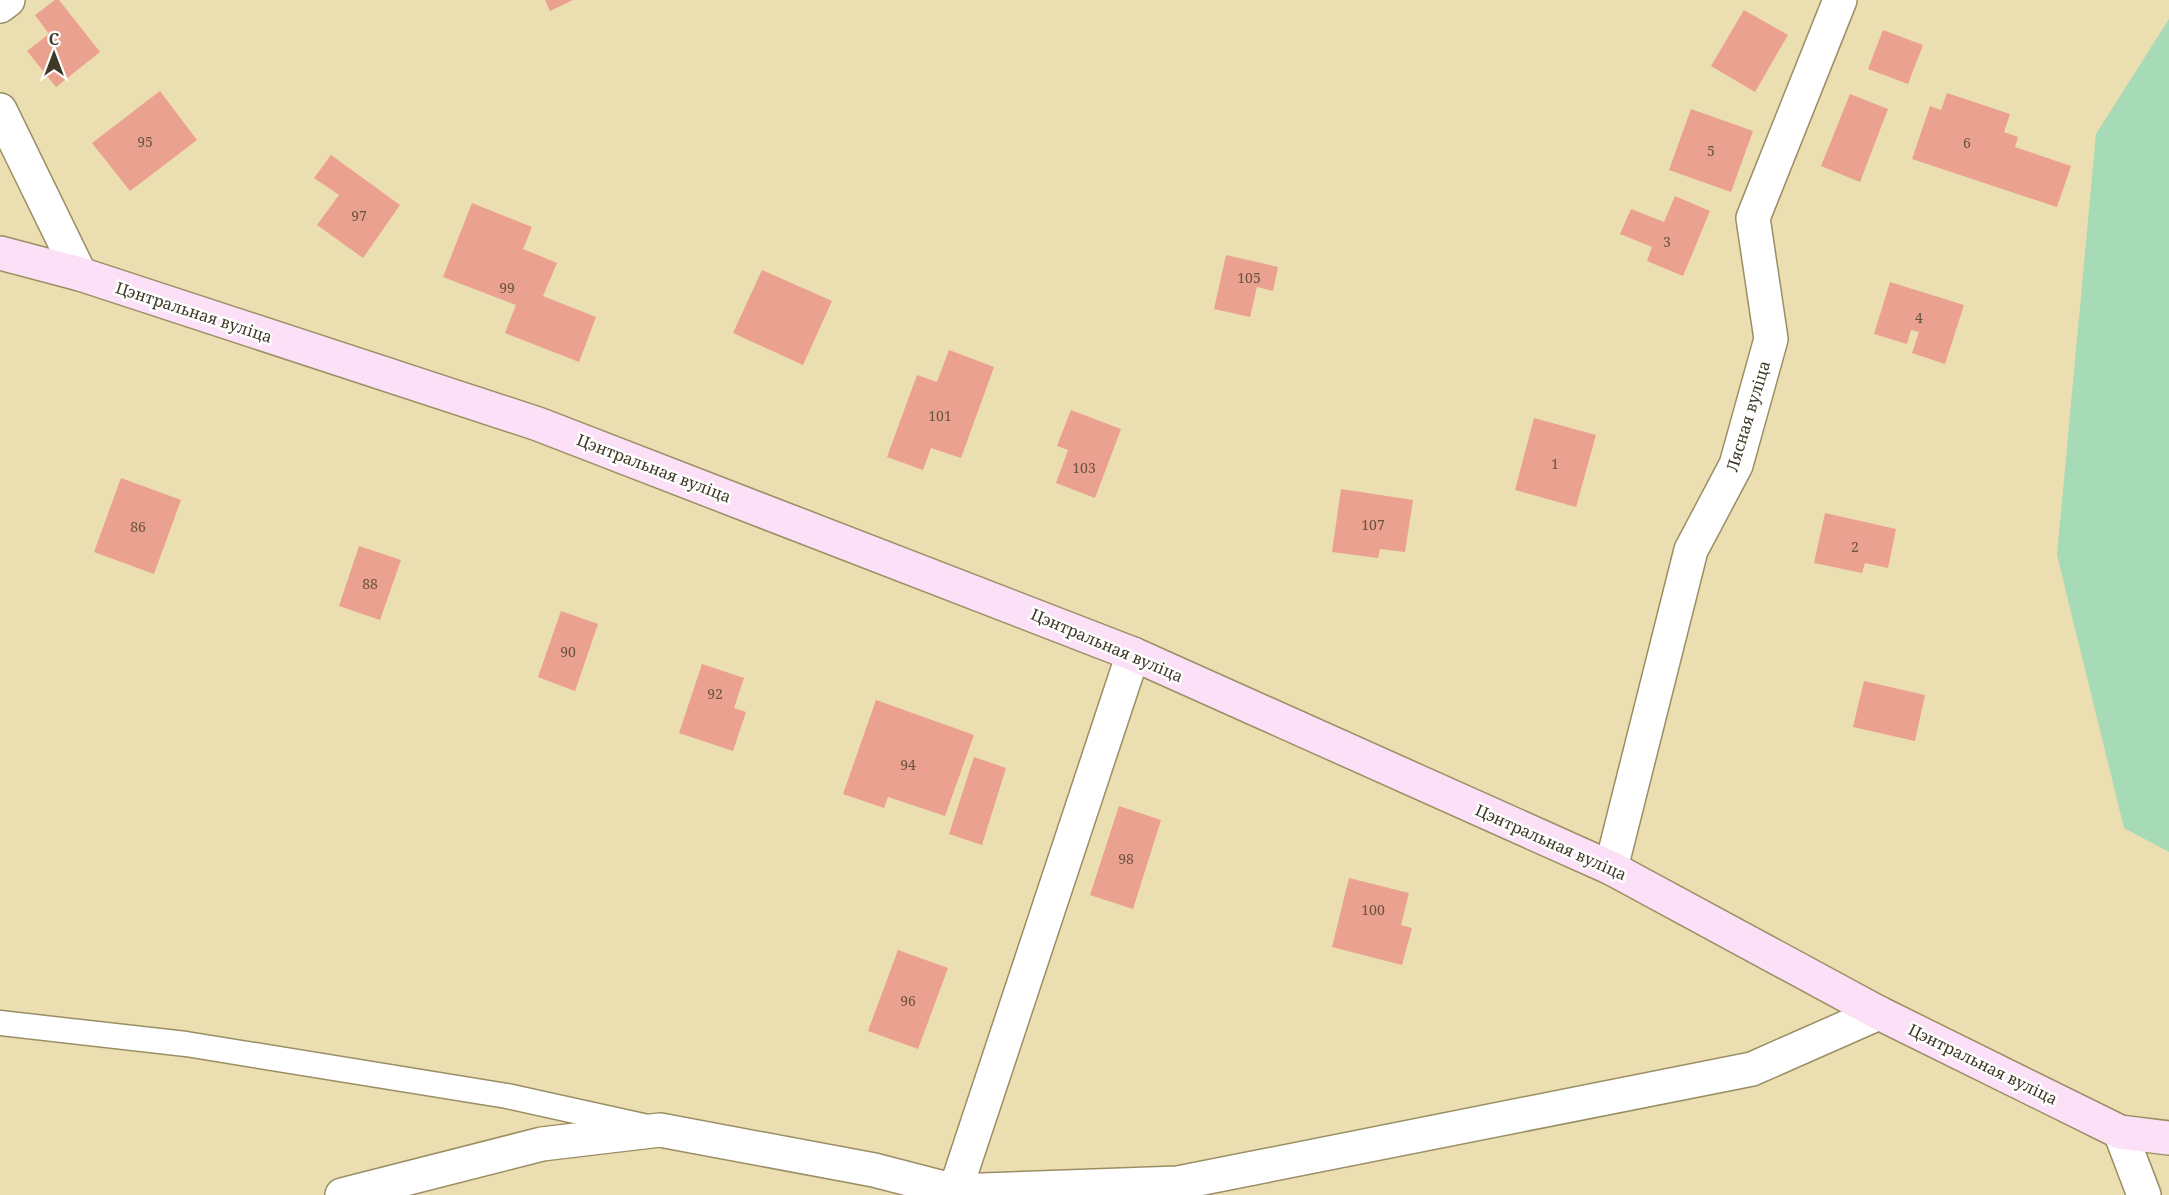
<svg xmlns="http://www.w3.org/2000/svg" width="2169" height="1195" viewBox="0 0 2169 1195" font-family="'Noto Serif',serif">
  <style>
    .green { fill: #a7dab6 }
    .building { fill: #eba18f }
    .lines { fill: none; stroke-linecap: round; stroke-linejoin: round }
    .lane-casing { stroke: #9a8e64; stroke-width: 27 }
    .street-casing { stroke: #9a8e64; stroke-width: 36 }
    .secondary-casing { stroke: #9a8e64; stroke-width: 36 }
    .lane { stroke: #fff; stroke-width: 24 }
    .street { stroke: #fff; stroke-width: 33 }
    .secondary { stroke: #fce0f7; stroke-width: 33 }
    .labels { text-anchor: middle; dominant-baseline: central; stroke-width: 5; stroke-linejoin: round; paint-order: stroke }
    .number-label { font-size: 14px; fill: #695341 }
    .street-label { font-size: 16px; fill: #3e3927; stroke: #fff }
  </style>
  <rect width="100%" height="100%" fill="#ebdeb1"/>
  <!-- green -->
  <path class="green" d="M 2169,19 L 2169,852 L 2124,828 L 2057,555 L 2096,134 Z"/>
  <!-- building -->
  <path class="building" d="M 55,0 L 59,0 L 100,52 L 56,87 L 27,51 L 49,34 L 35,15 Z
    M 545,0 L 573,0 L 550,11 Z
    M 1744,10 L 1788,35 L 1755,92 L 1711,66 Z
    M 1883,30 L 1923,45 L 1908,84 L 1868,69 Z
    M 160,91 L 197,140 L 130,191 L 92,143 Z
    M 1947,93 L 2010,114 L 2004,132 L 2018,137 L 2015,147 L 2071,166 L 2057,207 L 1912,159 L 1930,106 L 1941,110 Z
    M 1850,94 L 1888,109 L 1860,182 L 1821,166 Z
    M 1691,109 L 1753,131 L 1731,192 L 1669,170 Z
    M 331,155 L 400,205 L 363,258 L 317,225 L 339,195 L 314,178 Z
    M 1675,196 L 1710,211 L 1683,276 L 1647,261 L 1652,247 L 1620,234 L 1631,209 L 1664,222 Z
    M 472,203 L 532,227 L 523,249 L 557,263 L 543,296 L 596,317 L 579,362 L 505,333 L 516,305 L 443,277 Z
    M 1226,255 L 1278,267 L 1273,291 L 1257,287 L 1250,317 L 1214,309 Z
    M 762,270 L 832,301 L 803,365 L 733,333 Z
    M 1890,282 L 1964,305 L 1945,364 L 1912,353 L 1919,332 L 1911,330 L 1907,344 L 1874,334 Z
    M 949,350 L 994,367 L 961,458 L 931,448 L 923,470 L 887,457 L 917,375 L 937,382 Z
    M 1071,410 L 1121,429 L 1095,498 L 1056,483 L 1068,450 L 1057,446 Z
    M 1534,418 L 1596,435 L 1576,507 L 1515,490 Z
    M 121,478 L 181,500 L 154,574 L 94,552 Z
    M 1341,489 L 1413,500 L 1405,552 L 1380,549 L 1378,558 L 1332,552 Z
    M 1825,513 L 1896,529 L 1888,568 L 1865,563 L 1862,573 L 1814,563 Z
    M 359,546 L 401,560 L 380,620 L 339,606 Z
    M 561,611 L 598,624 L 575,691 L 538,677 Z
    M 702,664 L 744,678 L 734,708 L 746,712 L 733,751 L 679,733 Z
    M 1864,681 L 1925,695 L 1915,741 L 1853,727 Z
    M 876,700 L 974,735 L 945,816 L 888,797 L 884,808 L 843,794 Z
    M 974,757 L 1006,768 L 982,845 L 949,834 Z
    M 1119,806 L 1161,820 L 1133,909 L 1090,895 Z
    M 1349,878 L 1409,893 L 1401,925 L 1412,928 L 1402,965 L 1332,947 Z
    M 898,950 L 948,968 L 918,1049 L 868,1031 Z"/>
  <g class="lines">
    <defs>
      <path id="lane" d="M 0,1023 L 186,1044 L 507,1096 L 643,1126"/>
      <path id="street" d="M 0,6 L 8,0
        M 0,110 L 80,274
        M 1611,868 L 1691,550 L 1736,465 L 1771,339 L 1753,218 L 1840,0
        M 2120,1132 L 2144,1195
        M 955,1191 L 1133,654
        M 342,1195 L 542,1144 L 660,1130 L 874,1170 L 955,1191 L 1178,1183 L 1752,1069 L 1879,1013"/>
      <path id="secondary" d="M 0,253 L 80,274 L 538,424 L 1133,654 L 1611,868 L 1879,1013 L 2120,1132 L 2169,1138"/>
    </defs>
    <!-- lane casing -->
    <use href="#lane" class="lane-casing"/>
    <!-- street casing -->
    <use href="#street" class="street-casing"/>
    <!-- secondary casing -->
    <use href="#secondary" class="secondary-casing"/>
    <!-- lane -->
    <use href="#lane" class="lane"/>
    <!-- street -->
    <use href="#street" class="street"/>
    <!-- secondary -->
    <use href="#secondary" class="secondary"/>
  </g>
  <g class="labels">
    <!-- number labels -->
    <g class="number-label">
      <text x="145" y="141">95</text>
      <text x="1967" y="142">6</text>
      <text x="1711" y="150">5</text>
      <text x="359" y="215">97</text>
      <text x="1667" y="241">3</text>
      <text x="1249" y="277">105</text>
      <text x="507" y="287">99</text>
      <text x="1919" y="317">4</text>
      <text x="940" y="415">101</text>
      <text x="1555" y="463">1</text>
      <text x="1084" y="467">103</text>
      <text x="1373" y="524">107</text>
      <text x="138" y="526">86</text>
      <text x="1855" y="546">2</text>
      <text x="370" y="583">88</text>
      <text x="568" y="651">90</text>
      <text x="715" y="693">92</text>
      <text x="908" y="764">94</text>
      <text x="1126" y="858">98</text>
      <text x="1373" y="909">100</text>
      <text x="908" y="1000">96</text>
    </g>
    <!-- street labels -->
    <g class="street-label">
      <text transform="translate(194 312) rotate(18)">Цэнтральная вуліца</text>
      <text transform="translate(1748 416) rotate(-73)">Лясная вуліца</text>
      <text transform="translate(654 468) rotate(21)">Цэнтральная вуліца</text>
      <text transform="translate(1107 645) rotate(23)">Цэнтральная вуліца</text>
      <text transform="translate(1551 842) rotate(24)">Цэнтральная вуліца</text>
      <text transform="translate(1983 1064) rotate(26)">Цэнтральная вуліца</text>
    </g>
  </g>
  <!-- north arrow -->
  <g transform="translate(54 54)" stroke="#ffffff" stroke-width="4.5" paint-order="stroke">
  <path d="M0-4.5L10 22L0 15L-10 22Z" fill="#3e3927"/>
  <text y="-9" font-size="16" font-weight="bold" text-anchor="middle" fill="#3e3927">С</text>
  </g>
</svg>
